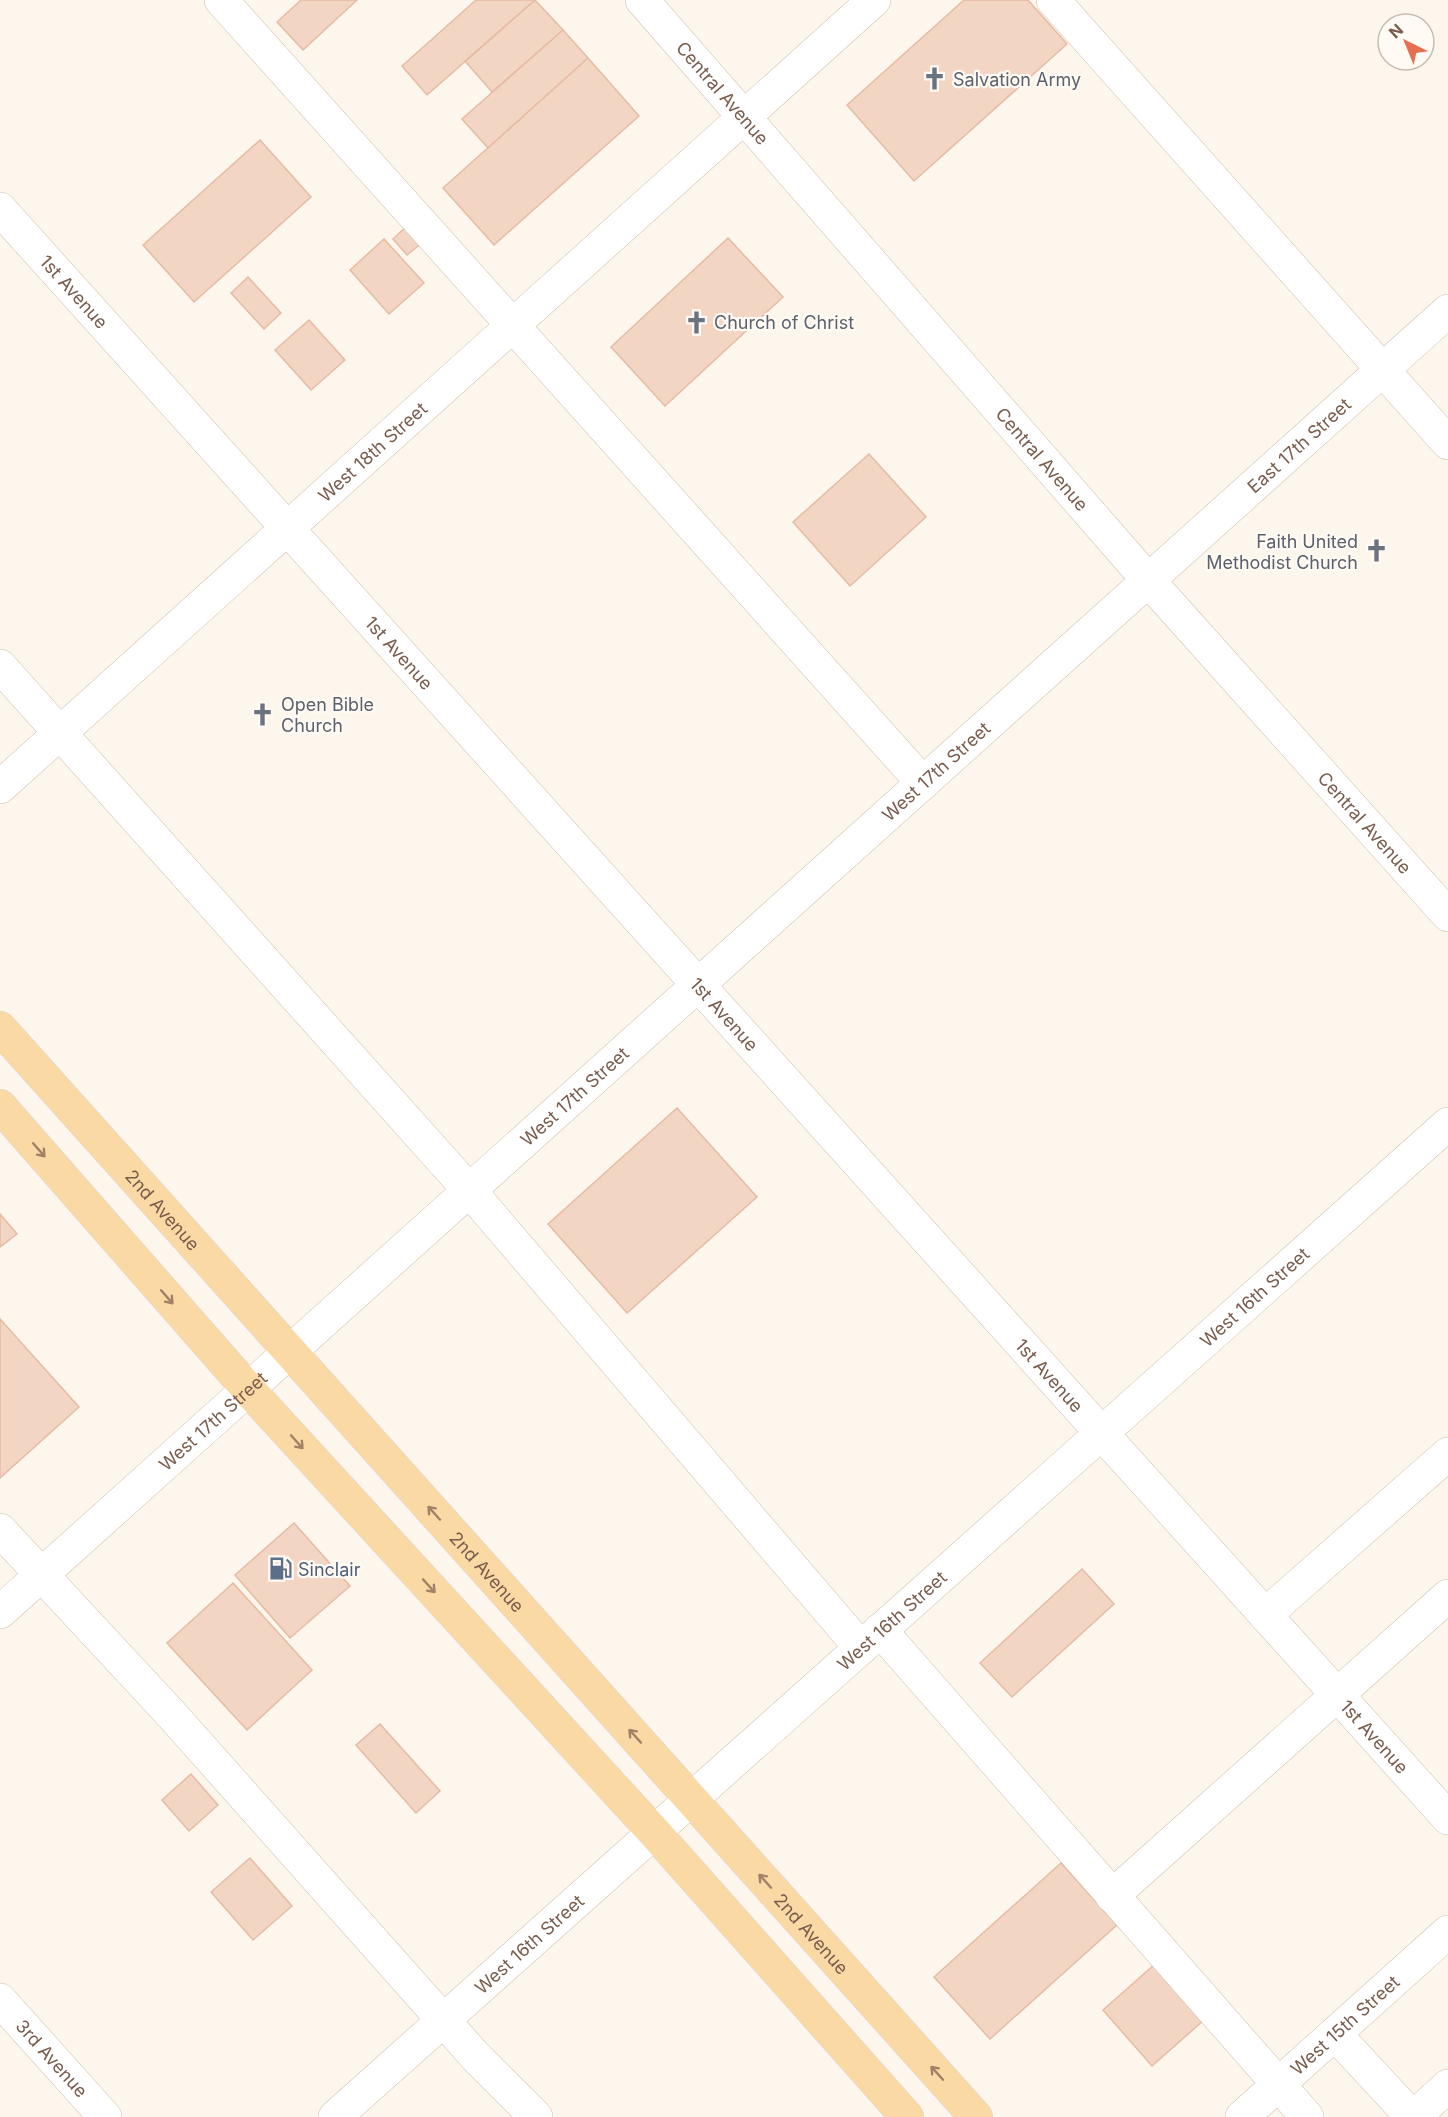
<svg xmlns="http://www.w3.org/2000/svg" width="1448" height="2117" viewBox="0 0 1448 2117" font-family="Inter,sans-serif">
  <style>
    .building { fill: #f3d5c3; stroke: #e6bba3; stroke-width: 1.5 }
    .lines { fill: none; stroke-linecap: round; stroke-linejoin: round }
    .minor-casing { stroke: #d1beb0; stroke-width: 34 }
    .major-casing { stroke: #dad1cd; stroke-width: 34 }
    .minor { stroke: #fff; stroke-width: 33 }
    .major { stroke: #fbd9a5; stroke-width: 33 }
    .oneway { stroke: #a18267 }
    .labels { text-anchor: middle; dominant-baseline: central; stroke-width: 4.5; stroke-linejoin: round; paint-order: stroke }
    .worship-label { font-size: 18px; fill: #5b616d; stroke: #fffaf3; text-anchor: start }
    .street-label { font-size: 18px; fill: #7a5c4d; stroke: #fffaf3 }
    .service-label { font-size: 18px; fill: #4e5e75; stroke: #fffaf3; text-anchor: start }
  </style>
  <rect width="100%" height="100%" fill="#fdf6ec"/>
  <!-- building -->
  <path class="building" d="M 301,0 L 357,0 L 303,50 L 277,22 Z
    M 476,0 L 535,0 L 427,95 L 402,66 Z
    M 535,0 L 563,30 L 492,92 L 465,61 Z
    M 964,0 L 1028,0 L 1067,44 L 914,181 L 847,105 Z
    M 563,30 L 588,58 L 488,148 L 462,119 Z
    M 588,58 L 639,116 L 494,245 L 443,188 Z
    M 260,140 L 311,197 L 194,302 L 143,245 Z
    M 408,225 L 423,242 L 407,255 L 393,239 Z
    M 728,238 L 783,297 L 665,406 L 611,347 Z
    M 384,239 L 424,283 L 389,314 L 350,270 Z
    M 248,277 L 281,313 L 264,329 L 231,293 Z
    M 309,320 L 345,360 L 311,390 L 275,350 Z
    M 869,454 L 926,517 L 850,586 L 793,522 Z
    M 677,1108 L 757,1197 L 627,1313 L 548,1224 Z
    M 0,1214 L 17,1234 L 0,1247 Z
    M 0,1319 L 79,1407 L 0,1478 Z
    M 294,1523 L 350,1586 L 290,1638 L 235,1575 Z
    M 1082,1569 L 1114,1604 L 1012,1697 L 980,1663 Z
    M 233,1583 L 312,1670 L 247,1730 L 167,1643 Z
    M 380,1724 L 440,1791 L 416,1813 L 356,1745 Z
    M 191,1774 L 218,1805 L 189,1831 L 162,1800 Z
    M 250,1858 L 292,1906 L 253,1940 L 211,1892 Z
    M 1061,1863 L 1117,1925 L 990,2039 L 934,1977 Z
    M 1155,1964 L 1204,2020 L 1152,2066 L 1103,2010 Z"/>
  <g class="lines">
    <defs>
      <g id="minor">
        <path d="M 221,0 L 923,783"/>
        <path id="s1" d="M 642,0 L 1148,580 L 1448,915"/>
        <path d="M 1053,0 L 1448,443"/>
        <path id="s2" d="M 0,209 L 1448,1818"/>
        <path d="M 0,666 L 469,1190 L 861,1648"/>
        <path id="s3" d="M 0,787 L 874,0"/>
        <path d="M 0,1530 L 172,1715 L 476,2057 L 536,2117"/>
        <path id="s4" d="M 0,1612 L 1448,311"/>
        <path d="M 1265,1615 L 1448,1454"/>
        <path d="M 880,1630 L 1307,2117"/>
        <path d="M 1112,1896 L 1448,1596"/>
        <path id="s5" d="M 0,2000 L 105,2117"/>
        <path d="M 1335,2034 L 1412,2117"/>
        <path id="s6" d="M 335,2117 L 1448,1124"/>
        <path id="s7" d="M 1242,2117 L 1448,1932"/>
        <path d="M 1414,2117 L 1448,2086"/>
      </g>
      <g id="major">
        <path id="s8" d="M 0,1028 L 976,2117"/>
        <path d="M 0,1106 L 248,1389 L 654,1832 L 907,2117"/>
      </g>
    </defs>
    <!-- minor casing -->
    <use href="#minor" class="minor-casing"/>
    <!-- major casing -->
    <use href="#major" class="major-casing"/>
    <!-- minor -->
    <use href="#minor" class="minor"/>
    <!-- major -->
    <use href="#major" class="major"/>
  </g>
  <!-- one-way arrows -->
  <defs><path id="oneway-shaft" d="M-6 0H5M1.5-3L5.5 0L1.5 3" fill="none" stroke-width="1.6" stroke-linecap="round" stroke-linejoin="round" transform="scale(1.5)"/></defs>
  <g class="oneway">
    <use href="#oneway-shaft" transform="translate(39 1150) rotate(49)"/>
    <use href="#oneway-shaft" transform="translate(167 1297) rotate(49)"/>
    <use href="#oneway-shaft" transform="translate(297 1442) rotate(48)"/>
    <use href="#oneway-shaft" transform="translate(434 1513) rotate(-132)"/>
    <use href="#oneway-shaft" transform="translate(429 1586) rotate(48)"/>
    <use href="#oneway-shaft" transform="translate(635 1736) rotate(-132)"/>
    <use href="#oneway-shaft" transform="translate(765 1881) rotate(-132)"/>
    <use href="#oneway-shaft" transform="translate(937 2073) rotate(-132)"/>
  </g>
  <!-- icons -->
  <defs>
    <symbol id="church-bare" viewBox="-9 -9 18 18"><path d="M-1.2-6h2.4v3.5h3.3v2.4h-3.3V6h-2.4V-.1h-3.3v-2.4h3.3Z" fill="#6b7280" stroke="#fffaf3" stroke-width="2.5" paint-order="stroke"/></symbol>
    <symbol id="fuel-bare" viewBox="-9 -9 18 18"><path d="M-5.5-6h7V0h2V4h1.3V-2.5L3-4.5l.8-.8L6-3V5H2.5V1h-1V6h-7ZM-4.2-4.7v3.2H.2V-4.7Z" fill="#5c6f8a" stroke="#fffaf3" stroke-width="2.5" paint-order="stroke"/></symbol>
  </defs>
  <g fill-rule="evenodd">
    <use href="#church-bare" x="918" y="62" width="33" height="33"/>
    <use href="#church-bare" x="680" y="306" width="33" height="33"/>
    <use href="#church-bare" x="1360" y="534" width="33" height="33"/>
    <use href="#church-bare" x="246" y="698" width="33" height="33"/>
    <use href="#fuel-bare" x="264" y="1552" width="33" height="33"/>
  </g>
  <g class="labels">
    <!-- worship labels -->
    <g class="worship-label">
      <text x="953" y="79">Salvation Army</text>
      <text x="714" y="322">Church of Christ</text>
      <text x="1358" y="541" text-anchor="end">Faith United<tspan x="1358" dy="21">Methodist Church</tspan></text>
      <text x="281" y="704">Open Bible<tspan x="281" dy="21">Church</tspan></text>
    </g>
    <!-- street labels -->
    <g class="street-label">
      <text stroke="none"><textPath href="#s1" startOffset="123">Central Avenue</textPath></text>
      <text stroke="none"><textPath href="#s2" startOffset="111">1st Avenue</textPath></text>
      <text stroke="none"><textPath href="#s4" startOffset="1746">East 17th Street</textPath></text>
      <text stroke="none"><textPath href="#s3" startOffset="501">West 18th Street</textPath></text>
      <text stroke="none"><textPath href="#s1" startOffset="609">Central Avenue</textPath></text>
      <text stroke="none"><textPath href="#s2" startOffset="597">1st Avenue</textPath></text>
      <text stroke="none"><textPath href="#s4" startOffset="1258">West 17th Street</textPath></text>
      <text stroke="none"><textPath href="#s1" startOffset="1095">Central Avenue</textPath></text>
      <text stroke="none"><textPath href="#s2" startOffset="1083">1st Avenue</textPath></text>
      <text stroke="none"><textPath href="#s4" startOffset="772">West 17th Street</textPath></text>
      <text stroke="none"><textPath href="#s8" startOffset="244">2nd Avenue</textPath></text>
      <text stroke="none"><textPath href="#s6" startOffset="1232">West 16th Street</textPath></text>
      <text stroke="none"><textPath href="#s2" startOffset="1569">1st Avenue</textPath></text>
      <text stroke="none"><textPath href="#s4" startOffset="286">West 17th Street</textPath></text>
      <text stroke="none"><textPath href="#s8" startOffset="730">2nd Avenue</textPath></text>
      <text stroke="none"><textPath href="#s6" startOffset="746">West 16th Street</textPath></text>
      <text stroke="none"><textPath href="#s2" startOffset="2055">1st Avenue</textPath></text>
      <text stroke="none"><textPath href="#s8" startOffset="1216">2nd Avenue</textPath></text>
      <text stroke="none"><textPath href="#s6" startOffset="260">West 16th Street</textPath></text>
      <text stroke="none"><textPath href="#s7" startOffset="138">West 15th Street</textPath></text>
      <text stroke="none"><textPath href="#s5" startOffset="78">3rd Avenue</textPath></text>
    </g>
    <!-- service labels -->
    <g class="service-label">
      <text x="298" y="1569">Sinclair</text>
    </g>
  </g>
  <!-- north arrow -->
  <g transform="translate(1406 42) rotate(317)"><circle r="28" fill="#fffaf3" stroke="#cabbb1" stroke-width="1.5"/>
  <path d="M0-4.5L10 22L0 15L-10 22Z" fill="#e76f51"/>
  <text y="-9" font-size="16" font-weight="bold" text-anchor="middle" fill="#7a5c4d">N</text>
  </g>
</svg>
